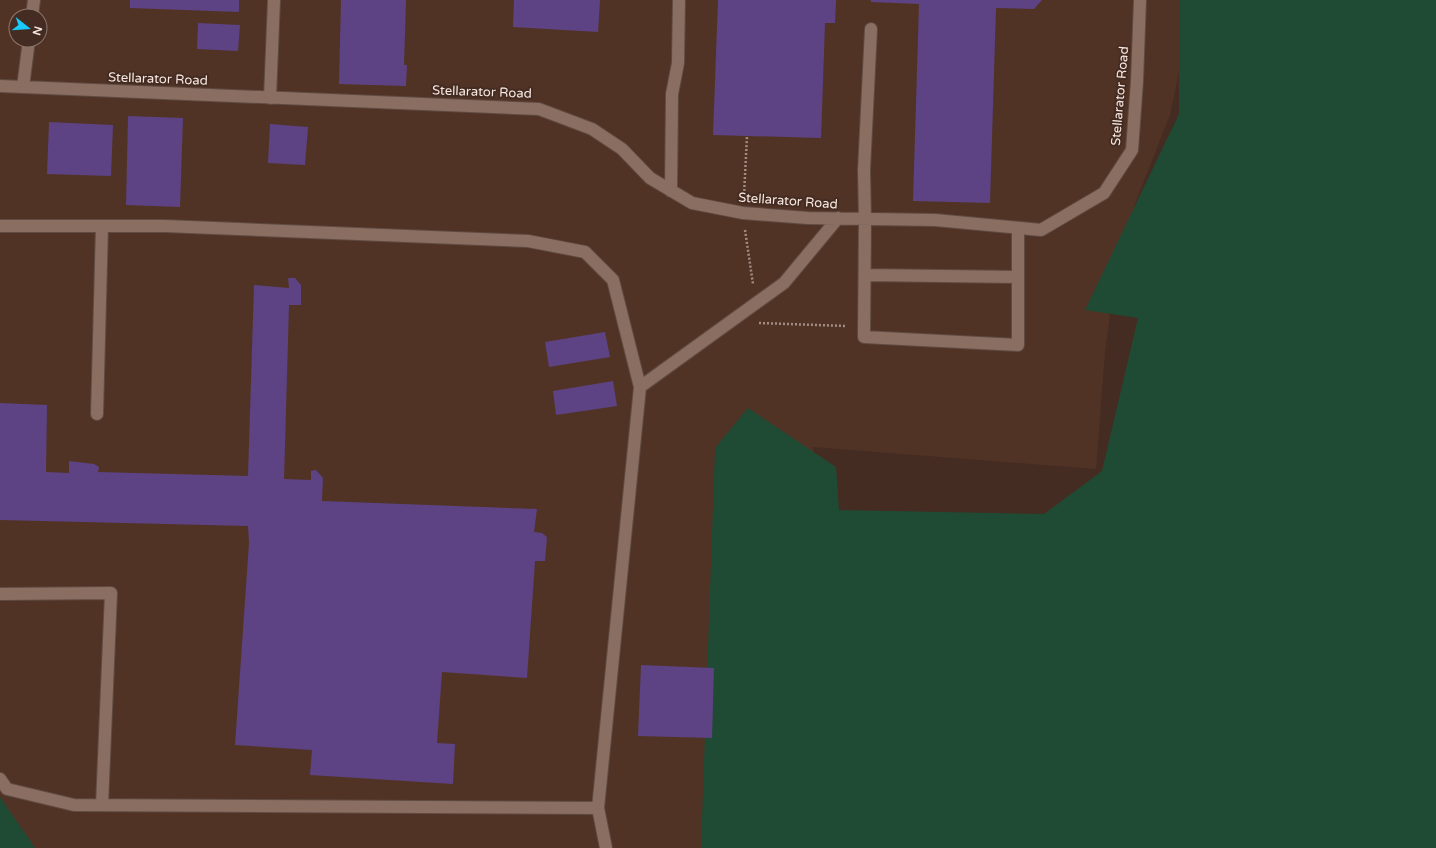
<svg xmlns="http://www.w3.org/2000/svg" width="1436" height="848" viewBox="0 0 1436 848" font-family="'Varela Round',sans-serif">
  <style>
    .built { fill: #513325; fill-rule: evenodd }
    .green { fill: #1f4b34 }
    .building { fill: #5d4383 }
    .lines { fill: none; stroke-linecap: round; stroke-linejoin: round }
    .minor-casing { stroke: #5f4b42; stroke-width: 14 }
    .path { stroke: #a18d84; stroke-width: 2.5; stroke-dasharray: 2 2; stroke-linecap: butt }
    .minor { stroke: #8a6e62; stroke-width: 12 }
    .labels { text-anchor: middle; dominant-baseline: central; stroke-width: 4; stroke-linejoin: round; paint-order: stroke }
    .street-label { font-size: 13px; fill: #f8e8e1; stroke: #442c22 }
  </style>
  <rect width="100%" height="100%" fill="#442c22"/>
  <!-- built -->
  <path class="built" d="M 0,0 L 1194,0 L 1170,115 L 1139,193 L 1118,252 L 1105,352 L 1096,469 L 813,447 L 819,487 L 752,848 L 0,848 ZM 16,16 L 40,16 L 40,40 L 16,40 Z"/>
  <!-- green -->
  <path class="green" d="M 1179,0 L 1436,0 L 1436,848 L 701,848 L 715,448 L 748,408 L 836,467 L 839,510 L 1044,514 L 1102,471 L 1138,318 L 1085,310 L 1179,114 Z
    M 0,797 L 35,848 L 0,848 Z"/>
  <!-- building -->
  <path class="building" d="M 130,0 L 239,0 L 239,12 L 130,8 Z
    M 341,0 L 406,0 L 404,65 L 407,65 L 406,86 L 339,84 Z
    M 514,0 L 600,0 L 598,32 L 513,27 Z
    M 718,0 L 836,0 L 835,23 L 825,23 L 821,138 L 713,135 Z
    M 871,0 L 1042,0 L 1034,9 L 996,8 L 990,203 L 913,201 L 919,4 L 871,2 Z
    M 198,23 L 240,25 L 238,51 L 197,49 Z
    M 128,116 L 183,118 L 180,207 L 126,205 Z
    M 49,122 L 113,125 L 111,176 L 47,174 Z
    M 270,124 L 308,127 L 305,165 L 268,163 Z
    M 288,278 L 295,278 L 301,285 L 301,305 L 289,305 L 284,479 L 311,480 L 311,471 L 316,470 L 323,478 L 322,501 L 537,509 L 534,532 L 542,533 L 547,537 L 545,561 L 535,561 L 527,678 L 442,672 L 437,743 L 455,744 L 453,784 L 310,775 L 312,750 L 235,745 L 249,543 L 248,526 L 0,520 L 0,403 L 47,405 L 46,472 L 69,473 L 69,461 L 94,464 L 99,467 L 98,472 L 248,476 L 254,285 L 289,288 Z
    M 605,332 L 610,357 L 549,367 L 545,342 Z
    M 613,381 L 617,406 L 556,415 L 553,391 Z
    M 641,665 L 714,668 L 712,738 L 638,736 Z"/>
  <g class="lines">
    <defs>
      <path id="minor" d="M 32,16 L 34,0
        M 871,29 L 864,170 L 865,219 L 864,337 L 1018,345 L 1018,228
        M 0,86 L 539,109 L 592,129 L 622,149 L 650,178 L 692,203 L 743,213 L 808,218 L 935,220 L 1041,230 L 1104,193 L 1132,150 L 1137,81 L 1140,0
        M 23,87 L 29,40
        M 270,98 L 274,0
        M 671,191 L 672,94 L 678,63 L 679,0
        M 0,226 L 165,226 L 528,241 L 585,252 L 613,280 L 640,387 L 598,808 L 74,805 L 7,789 L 0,779
        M 865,275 L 1018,277
        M 640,387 L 784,283 L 838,218
        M 97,414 L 102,226
        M 0,594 L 111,593 L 102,805
        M 598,808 L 606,848"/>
    </defs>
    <!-- minor casing -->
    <use href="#minor" class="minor-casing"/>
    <!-- path -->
    <path class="path" d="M 744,195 L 747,136
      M 745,230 L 753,284
      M 759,323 L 846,326"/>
    <!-- minor -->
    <use href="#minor" class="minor"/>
  </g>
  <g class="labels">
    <!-- street labels -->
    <g class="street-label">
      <text transform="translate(158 79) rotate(2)">Stellarator Road</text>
      <text transform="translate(482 92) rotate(2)">Stellarator Road</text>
      <text transform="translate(1120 96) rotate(-85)">Stellarator Road</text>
      <text transform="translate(788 201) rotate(4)">Stellarator Road</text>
    </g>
  </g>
  <!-- north arrow -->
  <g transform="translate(28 28) rotate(107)"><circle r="19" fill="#442c22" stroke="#8c776e"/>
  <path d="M0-3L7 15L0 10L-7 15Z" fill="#19cafc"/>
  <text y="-6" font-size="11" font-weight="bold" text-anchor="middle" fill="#f8e8e1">N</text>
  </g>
</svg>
